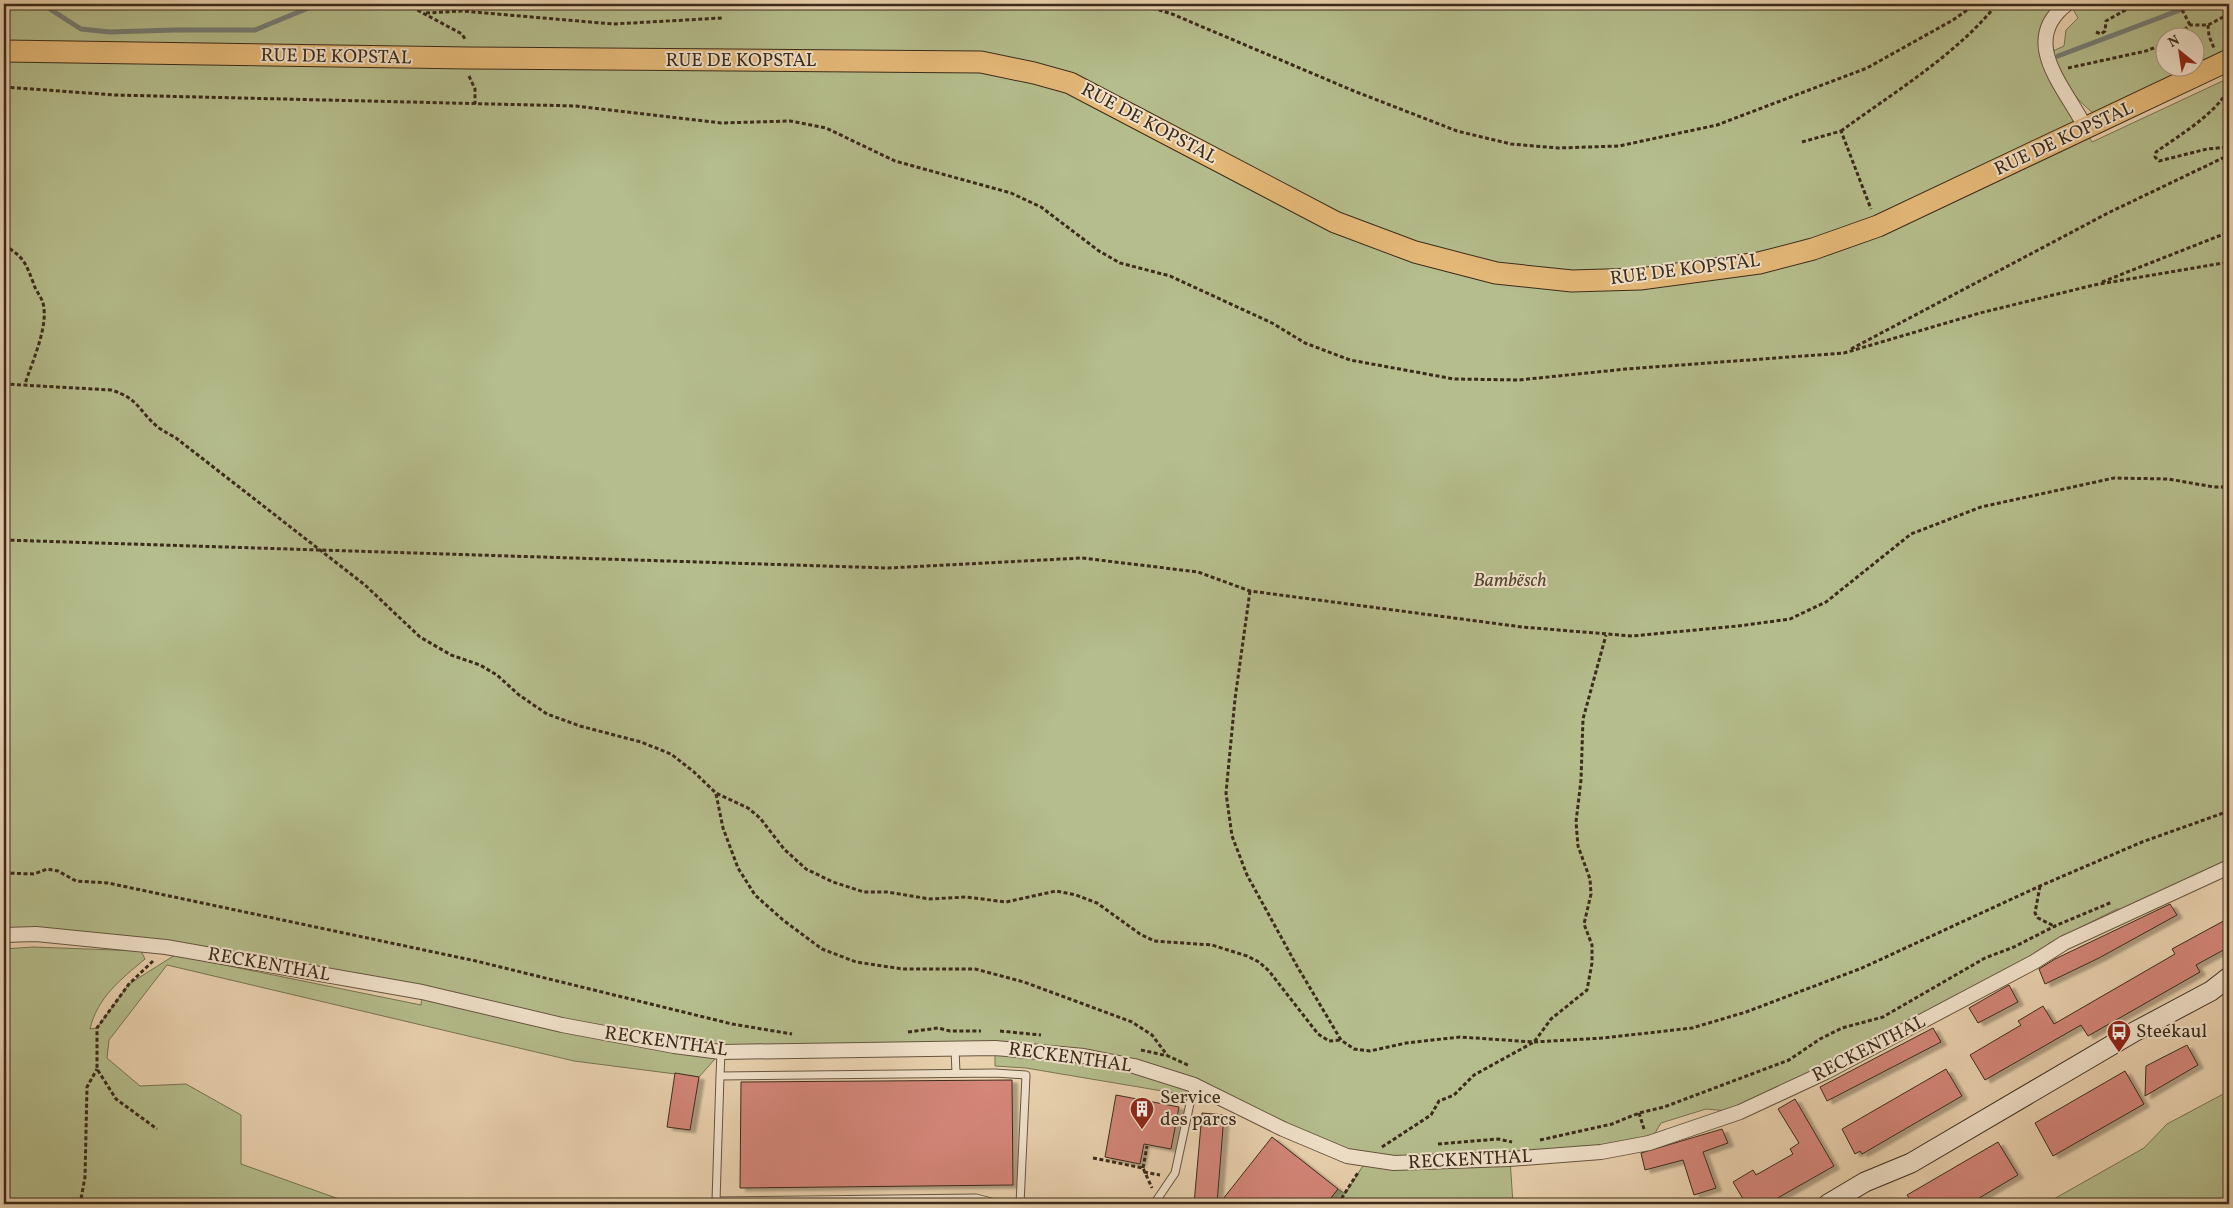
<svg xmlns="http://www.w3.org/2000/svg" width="2233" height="1208" viewBox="0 0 2233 1208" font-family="Vollkorn,serif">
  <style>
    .green { fill: #b5bd8c; stroke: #787454 }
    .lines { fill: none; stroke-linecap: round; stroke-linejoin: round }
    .stream { stroke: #757e77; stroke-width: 5 }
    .building { fill: #d48679; stroke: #3b2b1b; filter: url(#shadow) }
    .lane-casing { stroke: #675540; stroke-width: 9 }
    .street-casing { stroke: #675540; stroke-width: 16 }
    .secondary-casing { stroke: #3b2b1b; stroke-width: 21 }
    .primary-casing { stroke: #3b2b1b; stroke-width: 23 }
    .path { stroke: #3b2b1b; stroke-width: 3; stroke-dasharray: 4 2.5; stroke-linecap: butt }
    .lane { stroke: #f1e2cb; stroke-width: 7 }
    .street { stroke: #f1e2cb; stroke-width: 14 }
    .secondary { stroke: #f1e2cb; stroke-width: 19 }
    .primary { stroke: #e5b978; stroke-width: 21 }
    .labels { text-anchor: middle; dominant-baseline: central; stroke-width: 4; stroke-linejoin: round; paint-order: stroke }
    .street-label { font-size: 19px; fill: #3b2b1b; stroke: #f1e2cb }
    .park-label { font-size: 19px; font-style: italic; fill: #534832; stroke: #f1e2cb }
    .poi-label { font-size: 19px; fill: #3b2b1b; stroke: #f1e2cb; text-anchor: start }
  </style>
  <defs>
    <filter id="shadow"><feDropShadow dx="5.5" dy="3" stdDeviation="1" flood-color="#0004"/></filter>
  </defs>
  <rect width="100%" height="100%" fill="#ead2af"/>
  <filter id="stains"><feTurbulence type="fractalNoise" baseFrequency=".004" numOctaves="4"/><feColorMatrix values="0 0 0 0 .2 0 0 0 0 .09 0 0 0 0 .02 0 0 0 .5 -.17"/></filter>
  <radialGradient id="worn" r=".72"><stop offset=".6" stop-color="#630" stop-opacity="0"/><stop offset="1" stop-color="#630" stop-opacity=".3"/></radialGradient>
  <!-- green -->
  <path class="green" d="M 4,4 L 2067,4 L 2054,14 L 2045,54 L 2092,142 L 2229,78 L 2229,867 L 2137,911 L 2117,909 L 2048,944 L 2034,962 L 1740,1112 L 1706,1109 L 1661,1123 L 1649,1143 L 1510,1159 L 1513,1204 L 1326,1204 L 1338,1189 L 1345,1194 L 1366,1161 L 1194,1085 L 1192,1096 L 1026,1068 L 995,1066 L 995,1049 L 721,1052 L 699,1077 L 574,1061 L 167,965 L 109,1040 L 107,1058 L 140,1086 L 186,1084 L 241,1115 L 241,1164 L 353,1204 L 4,1204 L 4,949 L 33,947 L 141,951 L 145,959 C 121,979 97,998 90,1029 L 97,1028 L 129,984 L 175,955 L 421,1005 L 422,993 L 166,947 L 4,935 Z
    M 2081,4 L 2229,4 L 2229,49 L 2196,65 L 2196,38 L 2166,38 L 2166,68 L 2190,68 L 2093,113 C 2073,97 2059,77 2053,51 L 2064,46 L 2066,30 L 2078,18 L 2073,9 Z
    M 2229,1091 L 2229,1204 L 2045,1204 L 2144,1148 L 2167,1124 Z"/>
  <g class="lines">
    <!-- stream -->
    <path class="stream" d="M 42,4 L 81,29 L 110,32 L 174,30 L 255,30 L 318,4
      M 386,4 L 387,4
      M 2058,56 L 2196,4"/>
  </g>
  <!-- building -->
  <path class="building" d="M 2170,904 L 2177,915 L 2099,958 L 2045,984 L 2039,969 L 2055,959 Z
    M 2229,918 L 2229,947 L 2196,965 L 2200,972 L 2088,1036 L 2081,1025 L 1985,1080 L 1970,1055 L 2021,1025 L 2018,1021 L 2043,1006 L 2054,1024 L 2175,954 L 2172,949 Z
    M 2009,985 L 2018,1002 L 1978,1023 L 1969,1008 Z
    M 1933,1028 L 1941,1042 L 1827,1101 L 1820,1087 Z
    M 2187,1045 L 2198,1065 L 2145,1096 L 2146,1066 Z
    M 1946,1069 L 1962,1096 L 1862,1154 L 1860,1151 L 1855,1154 L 1842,1129 Z
    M 2125,1071 L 2144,1104 L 2053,1156 L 2035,1123 Z
    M 675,1073 L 699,1077 L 690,1130 L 667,1127 Z
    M 1012,1080 L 1013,1185 L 740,1188 L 741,1082 Z
    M 1116,1095 L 1179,1107 L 1171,1149 L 1144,1144 L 1140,1164 L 1105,1157 Z
    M 1795,1099 L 1834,1166 L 1767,1204 L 1746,1204 L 1733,1182 L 1753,1170 L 1756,1175 L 1793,1154 L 1790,1149 L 1799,1143 L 1778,1109 Z
    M 1202,1113 L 1224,1115 L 1217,1204 L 1194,1204 Z
    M 1722,1129 L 1728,1143 L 1703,1152 L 1716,1188 L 1694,1195 L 1683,1160 L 1645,1170 L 1641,1153 Z
    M 1272,1137 L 1338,1189 L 1326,1204 L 1219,1204 Z
    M 1998,1142 L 2018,1175 L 1969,1204 L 1913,1204 L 1907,1195 Z"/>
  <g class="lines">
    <defs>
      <path id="lane" d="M 955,1049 L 956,1073
        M 720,1076 L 721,1052
        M 716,1201 L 720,1076 L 995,1073 L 1026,1075 L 1020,1204
        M 716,1204 L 716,1201 L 976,1198 L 999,1204
        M 1154,1204 L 1175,1173 L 1194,1085"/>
      <path id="street" d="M 2067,4 C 2017,42 2067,89 2086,129
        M 4,935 L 36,934 L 166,947 L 422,992 L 562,1025 L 674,1046 L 721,1052 L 995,1048 L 1084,1056 L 1134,1066 L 1194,1085 L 1283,1129 L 1347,1156 L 1394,1163 L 1509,1159 L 1601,1152 L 1649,1143 L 1740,1112 L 1826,1072 L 2034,962 L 2064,943 L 2229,867"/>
      <path id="secondary" d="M 1828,1204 L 1865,1182 L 1911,1163 L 2134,1032 L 2211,991 L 2229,977"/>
      <path id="primary" d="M 4,51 L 469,58 L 981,62 L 1034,73 L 1070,83 L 1335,222 L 1415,252 L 1496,273 L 1572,281 L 1640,279 L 1759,263 L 1813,249 L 1878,226 L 2229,60"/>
    </defs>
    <!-- lane casing -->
    <use href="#lane" class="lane-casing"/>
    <!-- street casing -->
    <use href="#street" class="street-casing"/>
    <!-- secondary casing -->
    <use href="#secondary" class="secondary-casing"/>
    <!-- primary casing -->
    <use href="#primary" class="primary-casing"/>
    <!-- path -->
    <path class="path" d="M 406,4 L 462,34 L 465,39
      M 1140,4 L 1172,14 L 1354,91 L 1457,131 L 1511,144 L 1558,148 L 1619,146 L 1717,125 L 1867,68 L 1953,20 L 1976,4
      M 2179,4 L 2190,25
      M 426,13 L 462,11 L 613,24 L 722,18
      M 2208,25 L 2209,36 L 2214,48
      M 2096,32 L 2101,34 L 2105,31 L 2106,21 L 2136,4
      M 2174,38 L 2190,25 L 2208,25 L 2229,14
      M 2068,68 L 2146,51 L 2166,43
      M 469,76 L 475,89 L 475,104
      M 2224,81 L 2229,89 C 2213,116 2181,134 2156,152 L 2155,157 L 2159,161 L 2207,149 L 2229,147
      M 4,87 L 115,95 L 576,106 L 721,123 L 790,121 L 826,128 L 895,161 L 1011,193 L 1041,207 L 1099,251 L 1120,263 L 1170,276 L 1272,323 L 1305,343 L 1350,360 L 1454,379 L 1519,380 L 1626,369 L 1844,353 L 1980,313 L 2094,285 L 2229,262
      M 1841,131 C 1894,92 1955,56 1997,4
      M 1802,142 L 1841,131 L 1871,209
      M 4,245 C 23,257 25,261 33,282 C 35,290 41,296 43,303 C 49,326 32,362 25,384
      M 2102,282 L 2229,232
      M 1851,349 L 2108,213 L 2229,155
      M 4,384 L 111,390 C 139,398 139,412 159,428 C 165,432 171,435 176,438 L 365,585 L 420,637 L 451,655 L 480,665 L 497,675 L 519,695 L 547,714 L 580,726 L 641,742 L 671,754 L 694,772 L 716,793 L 748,808 L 760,818 L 784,849 L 806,869 L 833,882 L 864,892 L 887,892 L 930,899 L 966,897 L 1006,902 L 1056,891 L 1076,895 L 1097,903 L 1140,934 L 1154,941 L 1212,945 L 1247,956 L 1259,962 L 1269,971 L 1318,1034 L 1329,1041 L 1341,1040
      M 4,540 L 888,568 L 1082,558 L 1198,572 L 1250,591 L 1522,627 L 1632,636 L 1738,626 L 1790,619 L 1826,602 L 1911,534 L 1981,507 L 2114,478 L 2168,479 L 2214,487 L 2229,487
      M 1250,591 L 1235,699 L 1226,793 L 1232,836 L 1247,875 L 1297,966 L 1341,1040 L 1354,1049 L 1370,1051 L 1406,1043 L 1460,1037 L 1534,1042 L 1603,1038 L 1692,1028 L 1746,1012 L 1862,968 L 2040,886 L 2142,842 L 2229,811
      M 716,794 L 723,828 L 738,868 L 755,895 L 783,920 L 822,949 L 856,962 L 903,969 L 975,969 L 1024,982 L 1132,1022 L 1152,1035 L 1167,1055
      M 4,873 L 34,874 L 47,869 L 58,871 L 76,881 L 108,883 L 476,961 L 732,1024 L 792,1034
      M 2040,886 L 2035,913 L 2038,918 L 2056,927
      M 153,961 L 129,984 L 97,1028 L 97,1069 L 116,1099 L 157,1129
      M 1000,1031 L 1041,1035
      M 908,1032 L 938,1028 L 950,1031 L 981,1031
      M 1141,1050 L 1168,1056 L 1190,1066
      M 1639,1113 L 1644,1129
      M 1540,1140 L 1612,1124 L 1639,1113 L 1664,1107 L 1789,1060 L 1820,1039 L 1842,1028 L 1883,1017 L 1985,958 L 2014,947 L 2055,926 L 2112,902
      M 1438,1144 L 1498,1139 L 1512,1142
      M 1382,1147 L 1431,1115 L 1439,1101 L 1454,1095 L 1474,1075 L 1534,1042 L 1551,1019 L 1587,990 L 1592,963 L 1592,945 L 1584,924 L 1591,894 L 1590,879 L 1578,846 L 1576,822 L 1581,780 L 1583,719 L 1606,635
      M 1093,1158 L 1143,1168 L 1152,1188
      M 1143,1168 L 1147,1146
      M 1144,1172 L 1160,1175
      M 84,1204 L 81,1199 L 85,1177 L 87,1087 L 97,1069
      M 1338,1204 L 1359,1171"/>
    <!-- lane -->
    <use href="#lane" class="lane"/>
    <!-- street -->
    <use href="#street" class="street"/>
    <!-- secondary -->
    <use href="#secondary" class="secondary"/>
    <!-- primary -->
    <use href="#primary" class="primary"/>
  </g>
  <!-- icons -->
  <defs>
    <symbol id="bus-pin" viewBox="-11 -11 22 30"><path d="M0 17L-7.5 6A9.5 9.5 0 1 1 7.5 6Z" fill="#8f2418" stroke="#f1e2cb"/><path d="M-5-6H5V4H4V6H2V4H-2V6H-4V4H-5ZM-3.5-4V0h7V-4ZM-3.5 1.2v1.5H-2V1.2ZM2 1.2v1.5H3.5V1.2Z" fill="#fff"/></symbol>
    <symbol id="building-pin" viewBox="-11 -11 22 30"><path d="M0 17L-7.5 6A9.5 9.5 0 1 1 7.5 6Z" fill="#8f2418" stroke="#f1e2cb"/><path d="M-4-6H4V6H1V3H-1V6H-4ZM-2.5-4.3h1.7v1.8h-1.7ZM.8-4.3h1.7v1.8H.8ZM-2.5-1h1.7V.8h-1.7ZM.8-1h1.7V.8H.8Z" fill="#fff"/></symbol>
  </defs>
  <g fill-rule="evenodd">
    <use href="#bus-pin" x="2105" y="1018" width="28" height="38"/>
    <use href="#building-pin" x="1128" y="1095" width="28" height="38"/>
  </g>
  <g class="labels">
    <!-- street labels -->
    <g class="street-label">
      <text transform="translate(336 57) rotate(1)">RUE DE KOPSTAL</text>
      <text x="741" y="61">RUE DE KOPSTAL</text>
      <text transform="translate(1149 124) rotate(28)">RUE DE KOPSTAL</text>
      <text transform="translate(2064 139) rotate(-25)">RUE DE KOPSTAL</text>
      <text transform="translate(1685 270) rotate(-7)">RUE DE KOPSTAL</text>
      <text transform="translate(269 965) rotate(10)">RECKENTHAL</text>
      <text transform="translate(666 1042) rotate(8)">RECKENTHAL</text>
      <text transform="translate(1869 1049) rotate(-27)">RECKENTHAL</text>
      <text transform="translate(1070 1058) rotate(8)">RECKENTHAL</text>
      <text transform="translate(1470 1160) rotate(-3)">RECKENTHAL</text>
    </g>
    <!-- park labels -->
    <g class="park-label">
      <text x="1510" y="581">Bambësch</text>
    </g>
    <!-- poi labels -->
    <g class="poi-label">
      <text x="2136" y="1032">Steekaul</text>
      <text x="1160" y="1098">Service<tspan x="1160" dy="22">des parcs</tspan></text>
    </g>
  </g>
  <!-- margin -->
  <rect width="2233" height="1208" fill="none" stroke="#ead2af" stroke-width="20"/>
  <rect x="5" y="5" width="2223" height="1198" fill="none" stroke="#3b2b1b" stroke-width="2.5"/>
  <rect x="10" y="10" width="2213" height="1188" fill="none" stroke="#3b2b1b"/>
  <!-- north arrow -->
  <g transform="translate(2180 52) rotate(330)"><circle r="24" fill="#f1e2cb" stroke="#a89985"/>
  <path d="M0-4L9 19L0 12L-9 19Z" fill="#8f2418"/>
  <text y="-8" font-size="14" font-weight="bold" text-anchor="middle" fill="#3b2b1b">N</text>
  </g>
  <rect width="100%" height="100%" filter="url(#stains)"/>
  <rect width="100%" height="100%" fill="url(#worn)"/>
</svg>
